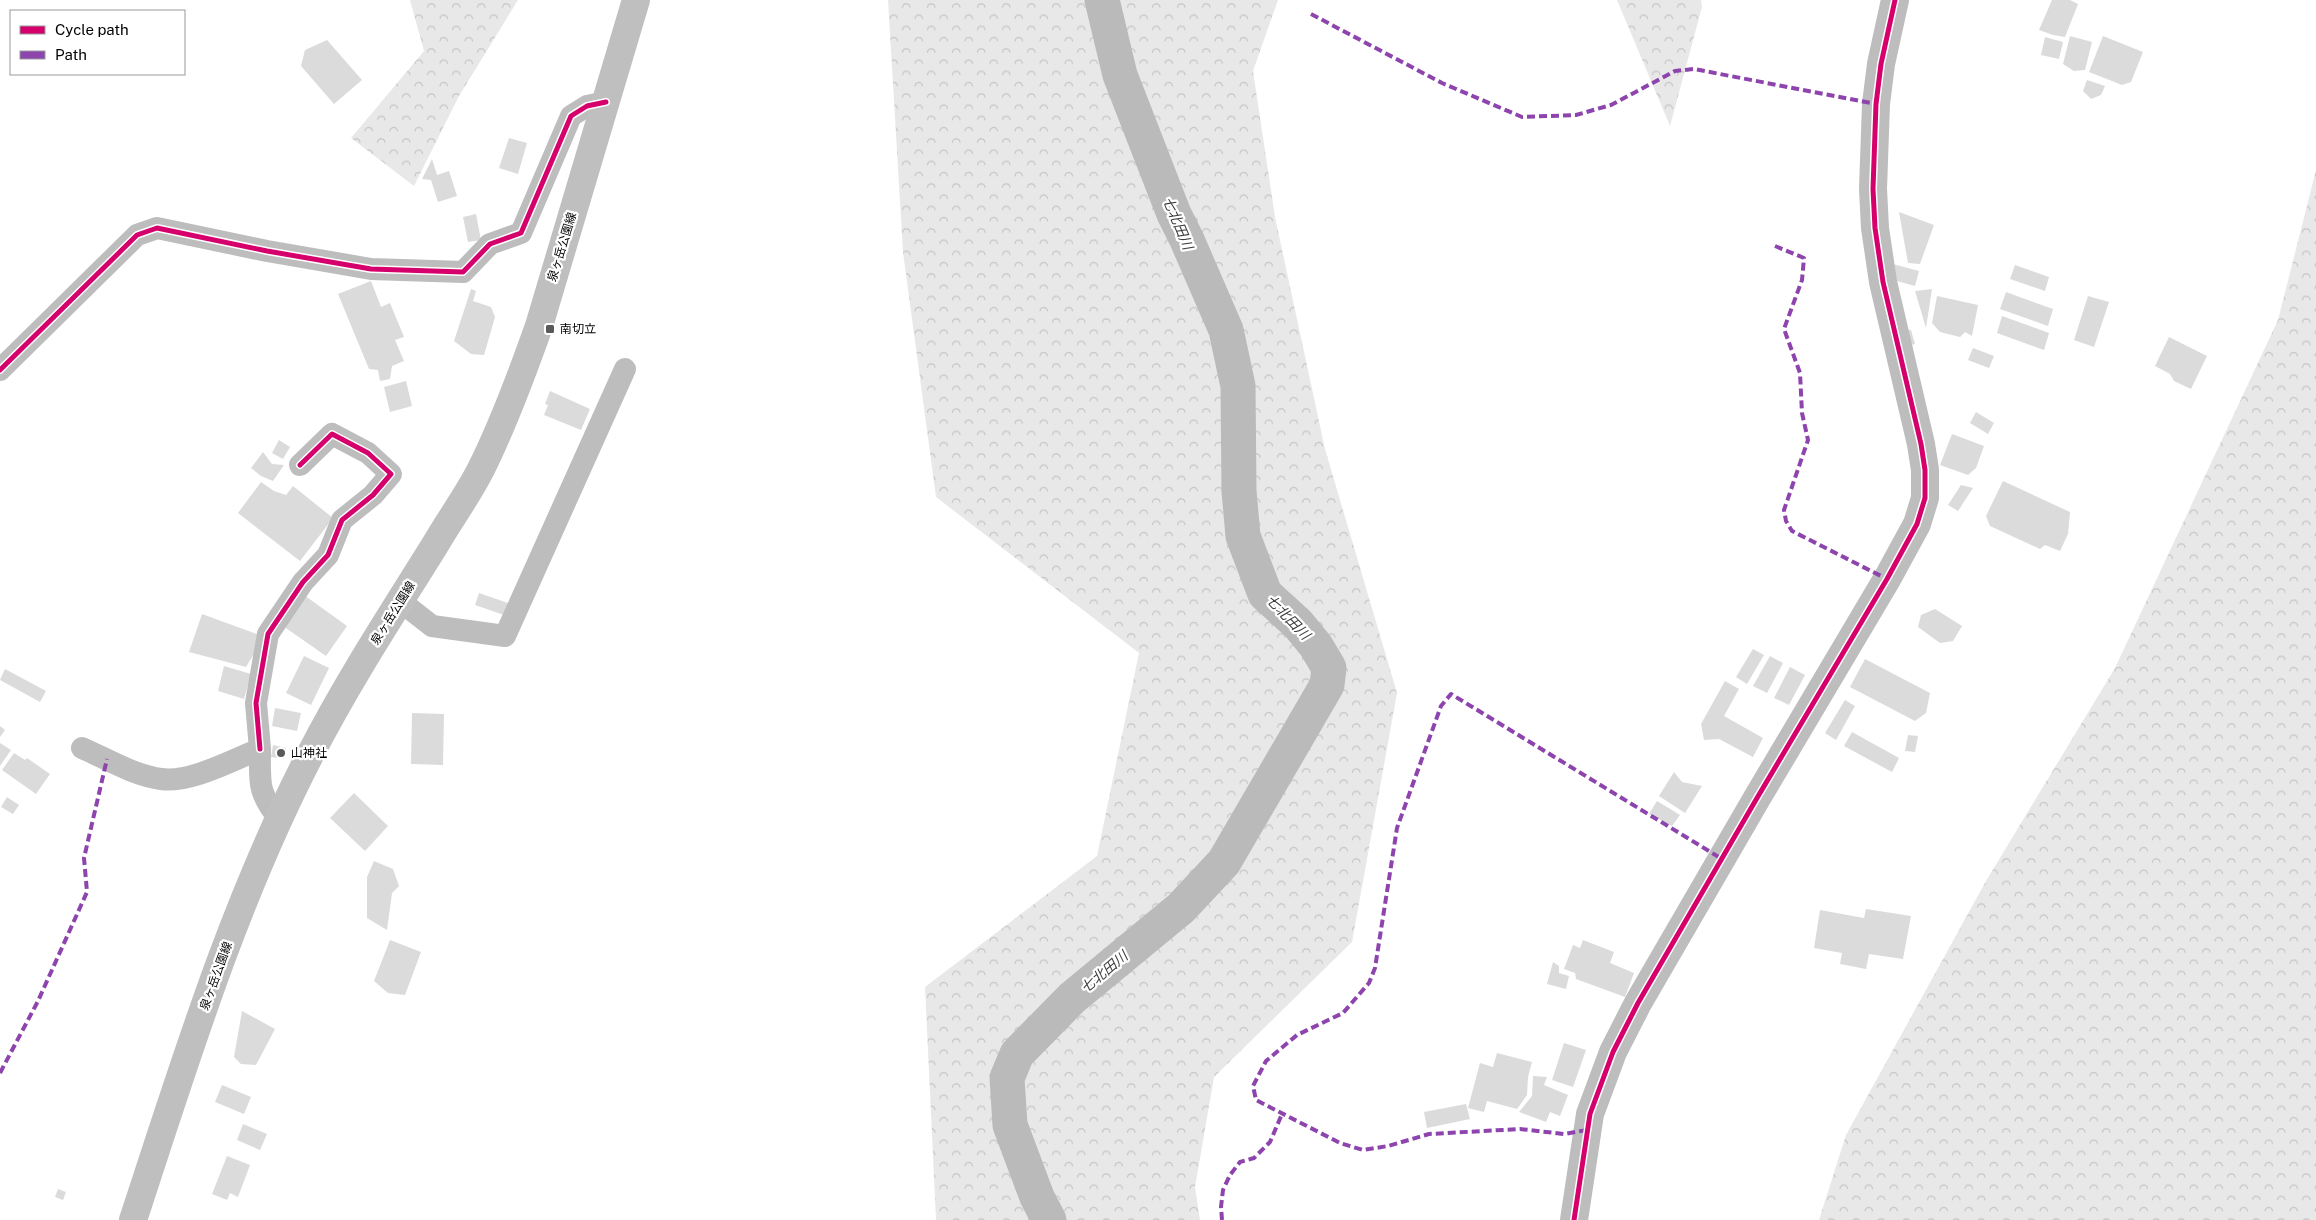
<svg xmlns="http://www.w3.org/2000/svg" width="2316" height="1220" viewBox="0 0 2316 1220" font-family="'Public Sans','Noto Sans JP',sans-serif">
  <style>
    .forest { fill: url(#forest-crowns) }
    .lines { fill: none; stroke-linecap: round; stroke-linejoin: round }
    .river { stroke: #bababa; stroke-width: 35 }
    .building { fill: #dbdbdb }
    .minor { stroke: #bdbdbd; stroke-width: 22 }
    .tertiary { stroke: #bdbdbd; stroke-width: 28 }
    .secondary { stroke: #bfbfbf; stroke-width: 28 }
    .quiet { stroke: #8e44ad; stroke-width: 4; stroke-dasharray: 8 4; stroke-linecap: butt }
    .cycleway-casing { stroke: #fff; stroke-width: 8 }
    .cycleway { stroke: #d6006c; stroke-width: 5 }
    .poi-dot { fill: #595959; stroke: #fff; stroke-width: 2 }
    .labels { text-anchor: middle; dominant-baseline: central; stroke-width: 4.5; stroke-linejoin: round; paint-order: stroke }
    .street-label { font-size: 12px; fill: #000; stroke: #fff }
    .poi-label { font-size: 12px; fill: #000; stroke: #fff; text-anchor: start }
    .water-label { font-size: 14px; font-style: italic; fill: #3d3d3d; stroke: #fff }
  </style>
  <defs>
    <pattern id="forest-crowns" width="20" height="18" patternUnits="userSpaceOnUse" patternTransform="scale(1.25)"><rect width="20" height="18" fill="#e8e8e8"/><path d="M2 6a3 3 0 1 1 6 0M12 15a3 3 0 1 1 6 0" fill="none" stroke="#c5c5c5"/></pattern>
  </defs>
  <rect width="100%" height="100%" fill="#fff"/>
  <!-- forest -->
  <path class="forest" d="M 410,0 L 518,0 L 459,96 L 414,186 L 351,138 L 424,51 Z
    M 888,0 L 1278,0 L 1253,71 L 1275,217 L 1325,449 L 1397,693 L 1352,942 L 1214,1077 L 1195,1187 L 1200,1220 L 936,1220 L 925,987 L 1097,856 L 1139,653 L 936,497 L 903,252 Z
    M 1617,0 L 1701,0 L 1702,7 L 1670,126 Z
    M 2316,170 L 2316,1220 L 1819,1220 L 1846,1135 L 1986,881 L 2115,668 L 2278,320 Z"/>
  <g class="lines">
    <!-- river -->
    <path class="river" d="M 1049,1220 L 1037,1197 L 1010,1125 L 1007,1078 L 1017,1054 L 1072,998 L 1181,908 L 1224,862 L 1327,685 L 1329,668 L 1316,646 L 1298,624 L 1265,594 L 1243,536 L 1239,491 L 1238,386 L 1226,330 L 1187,240 L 1174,214 L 1120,75 L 1102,0"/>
  </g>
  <!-- building -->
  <path class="building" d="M 2052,0 L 2070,0 L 2078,4 L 2065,37 L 2053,35 L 2039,30 Z
    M 2070,36 L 2092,42 L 2085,70 L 2074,71 L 2063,64 Z
    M 2103,36 L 2143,52 L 2131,82 L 2122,85 L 2089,72 Z
    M 2045,37 L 2063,42 L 2059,59 L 2041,55 Z
    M 327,40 L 362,80 L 334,104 L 301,66 L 305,50 Z
    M 2087,80 L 2105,86 L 2101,95 L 2091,99 L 2083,91 Z
    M 509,138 L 527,143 L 518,174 L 499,168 Z
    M 432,159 L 437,175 L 449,171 L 457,196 L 438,202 L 431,180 L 422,179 Z
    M 1899,212 L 1934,225 L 1920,264 L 1908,263 Z
    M 476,214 L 481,240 L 468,242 L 463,217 Z
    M 1889,263 L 1919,271 L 1915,286 L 1886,278 Z
    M 2015,265 L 2049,277 L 2045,291 L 2010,279 Z
    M 371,281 L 381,307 L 390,303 L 404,337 L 395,340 L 404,361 L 392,366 L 390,379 L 380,381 L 378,370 L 369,369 L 338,294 Z
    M 471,289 L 476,291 L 473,301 L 491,307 L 495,317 L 484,355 L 471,354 L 454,341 Z
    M 1932,289 L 1926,328 L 1915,291 Z
    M 2006,292 L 2053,309 L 2048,326 L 2000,309 Z
    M 1937,296 L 1978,305 L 1972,336 L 1965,332 L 1960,337 L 1940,332 L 1932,323 Z
    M 2088,296 L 2109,302 L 2094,347 L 2074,340 Z
    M 2002,316 L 2049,333 L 2044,350 L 1997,333 Z
    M 1898,329 L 1911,330 L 1915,344 L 1903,347 Z
    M 2169,337 L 2207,356 L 2191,389 L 2174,381 L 2170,374 L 2155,366 Z
    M 1973,348 L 1994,356 L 1989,368 L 1968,360 Z
    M 406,381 L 412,406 L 390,412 L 384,387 Z
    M 550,391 L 590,409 L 581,430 L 544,415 L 548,405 L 545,404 Z
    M 1976,412 L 1994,423 L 1988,434 L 1970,423 Z
    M 1952,434 L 1984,446 L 1976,468 L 1968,475 L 1940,465 Z
    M 279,440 L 290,447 L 283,459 L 272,453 Z
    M 263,452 L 272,464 L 284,465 L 273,481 L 261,476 L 251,468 Z
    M 2003,481 L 2070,512 L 2068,534 L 2060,551 L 2045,545 L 2040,549 L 1990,526 L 1986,516 Z
    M 261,482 L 274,491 L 286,495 L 293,486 L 333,518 L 300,561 L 238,513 Z
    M 1961,485 L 1973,488 L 1958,511 L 1948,505 Z
    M 479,593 L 508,603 L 504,615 L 475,605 Z
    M 304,595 L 347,626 L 326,656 L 283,626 Z
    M 1935,609 L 1962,626 L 1953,641 L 1940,643 L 1918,627 L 1921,615 Z
    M 202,614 L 257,634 L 255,652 L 246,667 L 189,652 Z
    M 1753,649 L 1764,655 L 1747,684 L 1736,677 Z
    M 304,656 L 329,668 L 311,705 L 286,693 Z
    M 1770,656 L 1783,663 L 1767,693 L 1753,686 Z
    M 1865,659 L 1930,693 L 1926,713 L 1915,721 L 1850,687 Z
    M 224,666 L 251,674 L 244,699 L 218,691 Z
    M 1790,667 L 1805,675 L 1789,705 L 1774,698 Z
    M 5,669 L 46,691 L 40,702 L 0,680 Z
    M 1725,681 L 1739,689 L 1724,716 L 1763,738 L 1753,757 L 1719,739 L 1704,740 L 1701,724 Z
    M 1845,700 L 1855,706 L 1836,740 L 1825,733 Z
    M 275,708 L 301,713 L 297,731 L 272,726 Z
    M 412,713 L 444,714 L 443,765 L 411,764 Z
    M 0,726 L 5,730 L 0,737 Z
    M 1852,732 L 1899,758 L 1892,772 L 1844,746 Z
    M 1908,735 L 1918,736 L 1915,752 L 1905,751 Z
    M 0,743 L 11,750 L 0,766 Z
    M 273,745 L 286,748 L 284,759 L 271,757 Z
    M 14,753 L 25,760 L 27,758 L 50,774 L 36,794 L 2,770 Z
    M 1674,772 L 1682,782 L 1702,786 L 1685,813 L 1659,796 Z
    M 354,793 L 388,826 L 365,851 L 330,818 Z
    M 7,797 L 19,805 L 13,814 L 1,807 Z
    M 1657,801 L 1680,815 L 1672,826 L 1649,814 Z
    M 374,861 L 393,869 L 399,886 L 392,893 L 387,930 L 367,918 L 367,877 Z
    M 1866,909 L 1911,916 L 1903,959 L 1869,954 L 1866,969 L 1840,964 L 1842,953 L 1814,948 L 1820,910 L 1864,918 Z
    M 390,940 L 421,952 L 405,995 L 388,993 L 374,981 Z
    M 1583,940 L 1614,952 L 1610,963 L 1634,973 L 1625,997 L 1576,979 L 1575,973 L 1564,969 L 1573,945 L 1580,948 Z
    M 1553,962 L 1559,966 L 1559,973 L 1569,976 L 1566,989 L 1547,984 Z
    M 242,1011 L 275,1029 L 256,1065 L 241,1064 L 234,1057 Z
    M 1564,1043 L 1586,1050 L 1573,1087 L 1552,1080 Z
    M 1497,1053 L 1532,1062 L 1528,1077 L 1527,1095 L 1517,1109 L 1487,1101 L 1484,1112 L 1468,1108 L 1480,1063 L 1493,1067 Z
    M 1533,1076 L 1547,1077 L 1544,1085 L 1568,1095 L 1560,1116 L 1550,1112 L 1546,1122 L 1519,1112 L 1532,1096 Z
    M 222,1085 L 251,1097 L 244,1114 L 215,1102 Z
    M 1466,1104 L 1470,1119 L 1427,1128 L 1424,1112 Z
    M 243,1124 L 267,1134 L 260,1150 L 237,1140 Z
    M 227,1156 L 250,1165 L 238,1197 L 230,1193 L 227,1200 L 212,1194 Z
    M 58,1189 L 66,1192 L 63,1200 L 55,1197 Z"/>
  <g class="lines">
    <!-- minor -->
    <path class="minor" d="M 0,370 L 137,235 L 157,228 L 267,251 L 371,269 L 463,272 L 490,244 L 521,233 L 571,116 L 587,106 L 606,102
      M 400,601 L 432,626 L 505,636 L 625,369
      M 82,748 C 107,759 133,775 161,779 C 191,783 232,760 260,749 C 260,783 257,791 279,819
      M 260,749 L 256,703 L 268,634 L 303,582 L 328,555 L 342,520 L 373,495 L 391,474 L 368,453 L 332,434 L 300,465"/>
    <!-- tertiary -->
    <path class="tertiary" d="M 1574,1220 L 1590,1114 L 1613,1052 L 1638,1003 L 1757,798 L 1887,579 L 1917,524 L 1925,498 L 1925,470 L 1921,444 L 1883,282 L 1875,228 L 1873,189 L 1876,104 L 1881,64 L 1895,0"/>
    <!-- secondary -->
    <path class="secondary" d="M 133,1220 C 185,1062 234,901 311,753 C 348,681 392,614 435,545 C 450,519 468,495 481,469 C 504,423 522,374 539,326 L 636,0"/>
    <!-- quiet -->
    <path class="quiet" d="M 1311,14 L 1442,83 L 1522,117 L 1576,115 L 1611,105 L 1675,71 L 1694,69 L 1876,104
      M 1775,246 L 1804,258 L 1802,280 L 1784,329 L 1800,373 L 1802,413 L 1808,440 L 1784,510 L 1786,521 L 1792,531 L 1887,579
      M 0,1073 L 38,1001 L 87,892 L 84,858 L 107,759
      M 1587,1130 L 1564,1134 L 1520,1129 L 1429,1134 L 1388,1146 L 1363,1150 L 1340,1143 L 1256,1100 L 1253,1086 L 1266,1061 L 1297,1035 L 1343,1013 L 1369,983 L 1375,968 L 1397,828 L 1441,706 L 1451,694 L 1722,859
      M 1222,1220 L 1221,1207 L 1223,1190 L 1230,1175 L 1240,1162 L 1254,1158 L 1270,1142 L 1282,1114"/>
    <defs>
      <path id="cycleway" d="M 0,370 L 137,235 L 157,228 L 267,251 L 371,269 L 463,272 L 490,244 L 521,233 L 571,116 L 587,106 L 606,102
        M 260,749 L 256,703 L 268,634 L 303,582 L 328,555 L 342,520 L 373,495 L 391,474 L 368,453 L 332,434 L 300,465
        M 1574,1220 L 1590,1114 L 1613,1052 L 1638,1003 L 1757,798 L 1887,579 L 1917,524 L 1925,498 L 1925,470 L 1921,444 L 1883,282 L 1875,228 L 1873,189 L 1876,104 L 1881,64 L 1895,0"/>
    </defs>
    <!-- cycleway casing -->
    <use href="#cycleway" class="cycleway-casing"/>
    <!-- cycleway -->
    <use href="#cycleway" class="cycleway"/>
  </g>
  <!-- markers -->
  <g class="poi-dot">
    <rect x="545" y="324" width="10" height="10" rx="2.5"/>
    <circle cx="281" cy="753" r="5"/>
  </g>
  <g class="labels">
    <!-- street labels -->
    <g class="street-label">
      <text transform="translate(562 247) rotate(-73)">泉ヶ岳公園線</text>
      <text transform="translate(393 613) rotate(-58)">泉ヶ岳公園線</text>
      <text transform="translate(216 976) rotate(-70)">泉ヶ岳公園線</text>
    </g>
    <!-- poi labels -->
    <g class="poi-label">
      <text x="560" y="329">南切立</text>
      <text x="291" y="753">山神社</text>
    </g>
    <!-- water labels -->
    <g class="water-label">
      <text transform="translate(1178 223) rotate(67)">七北田川</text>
      <text transform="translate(1288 617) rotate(46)">七北田川</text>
      <text transform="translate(1104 972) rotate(-40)">七北田川</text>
    </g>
  </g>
  <!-- legend -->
  <rect x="10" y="10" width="175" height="65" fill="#ffffff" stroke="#999999"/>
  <rect x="20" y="26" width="25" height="8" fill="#d6006c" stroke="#999999"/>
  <text x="55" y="35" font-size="15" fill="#000000">Cycle path</text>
  <rect x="20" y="51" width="25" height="8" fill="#8e44ad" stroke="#999999"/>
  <text x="55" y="60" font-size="15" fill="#000000">Path</text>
</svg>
